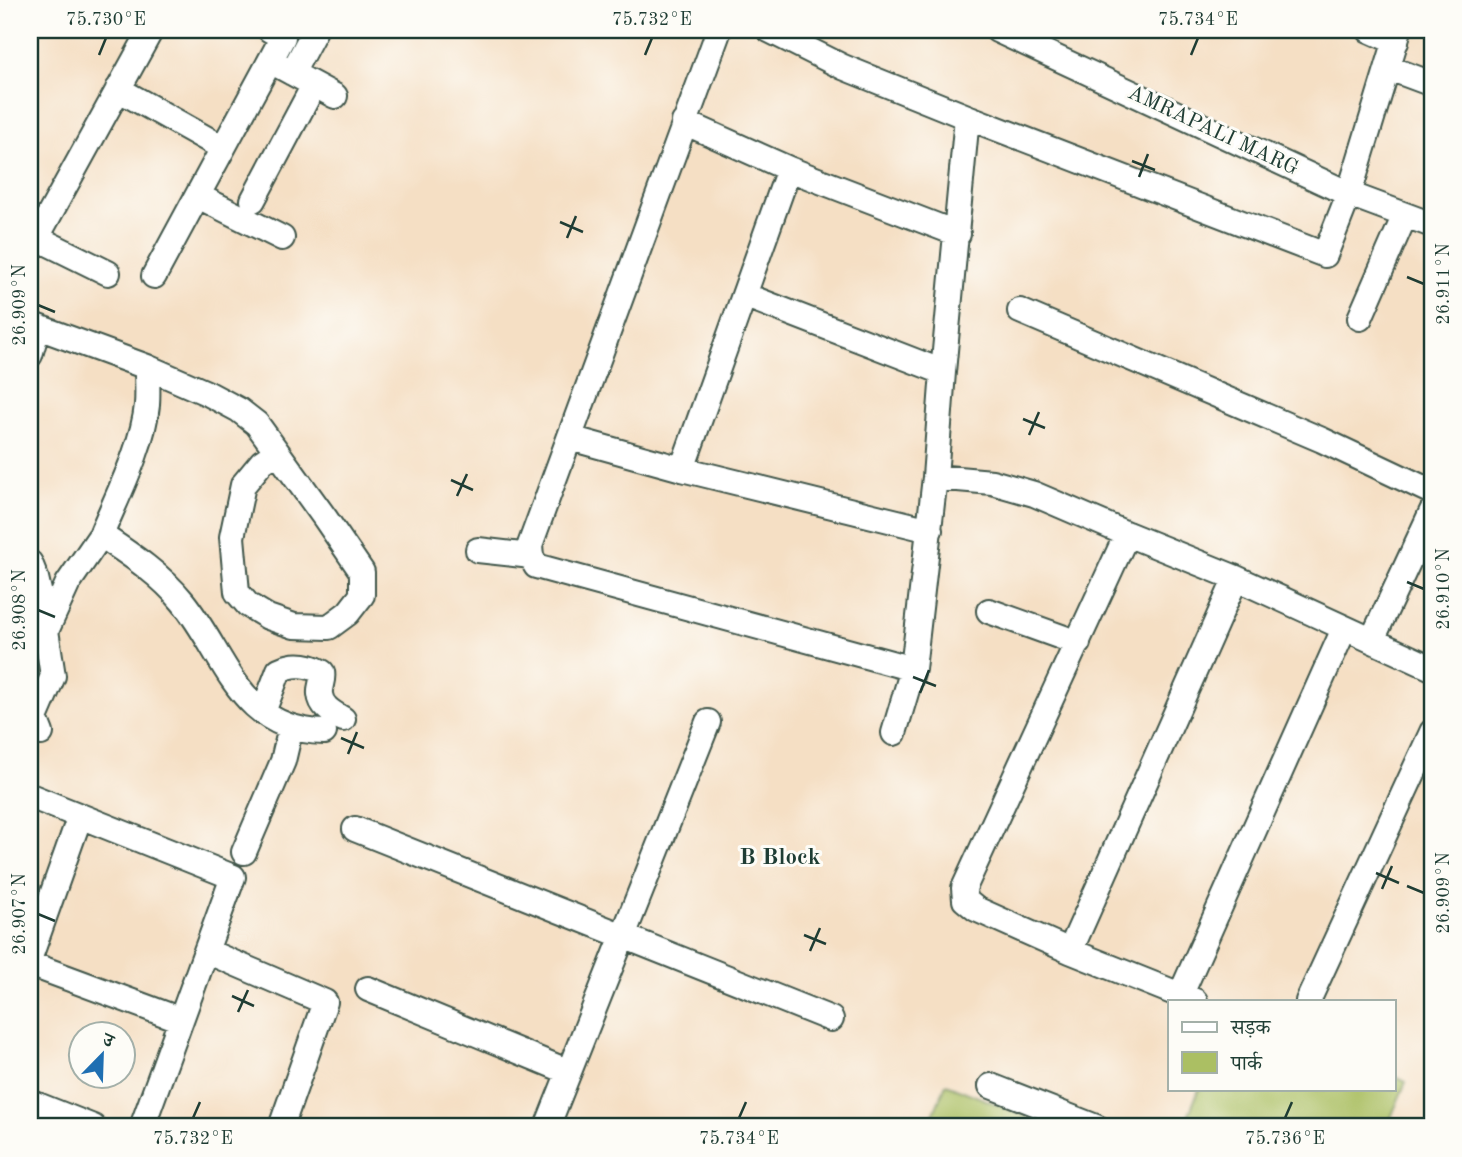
<svg xmlns="http://www.w3.org/2000/svg" width="1462" height="1157" viewBox="0 0 1462 1157" font-family="'Old Standard TT','Noto Serif Devanagari',serif">
  <style>
    .park { fill: #abbf63; stroke: #657e4c; stroke-width: 2 }
    .lines { fill: none; stroke-linecap: round; stroke-linejoin: round }
    .minor-casing { stroke: #3f554a; stroke-width: 28 }
    .minor { stroke: #fff; stroke-width: 24 }
    .ticks { fill: none; stroke: #1f3d34; stroke-width: 2.5 }
    .labels { text-anchor: middle; dominant-baseline: central; stroke-width: 6; stroke-linejoin: round; paint-order: stroke }
    .street-label { font-size: 21px; fill: #1f3d34; stroke: #fdfcf7 }
    .neighbourhood-label { font-size: 23px; font-weight: bold; fill: #1f3d34; stroke: #fdfcf7 }
    .neatline { fill: none; stroke: #1f3d34; stroke-width: 2.5 }
    .ticks-label { font-size: 18px; text-anchor: middle; fill: #1f3d34 }
  </style>
  <rect width="100%" height="100%" fill="#fdfcf7"/>
  <filter id="ink" filterUnits="userSpaceOnUse"><feTurbulence type="fractalNoise" baseFrequency=".0143" numOctaves="2"/><feDisplacementMap in="SourceGraphic" scale="14" xChannelSelector="R" yChannelSelector="G"/><feConvolveMatrix kernelMatrix="1 2 1 2 8 2 1 2 1" color-interpolation-filters="sRGB"/></filter>
  <filter id="wash" filterUnits="userSpaceOnUse"><feTurbulence type="fractalNoise" baseFrequency=".00686" numOctaves="4" result="noise"/><feDisplacementMap in="SourceGraphic" scale="28" xChannelSelector="R" yChannelSelector="G"/><feGaussianBlur stdDeviation="1.57" result="paint"/><feColorMatrix in="noise" values="0 0 0 0 0 0 0 0 0 0 0 0 0 0 0 0 0 1.4 0 .05"/><feComposite in="paint" operator="in"/></filter>
  <g filter="url(#wash)">
    <rect width="100%" height="100%" fill="#f5dfc4"/>
    <!-- park -->
    <path class="park" d="M 1394,1076 L 1406,1082 L 1387,1127 L 1184,1127 L 1199,1089 L 1394,1089 Z
      M 946,1084 L 1053,1127 L 928,1127 Z"/>
  </g>
  <g filter="url(#ink)">
    <g class="lines">
      <defs>
        <path id="minor" d="M 719,30 L 530,545 L 531,556 L 536,566 L 913,669 L 935,477 L 943,372 L 967,117
          M 769,30 L 843,67 L 967,117 L 1325,255 L 1349,194 L 1399,30
          M 997,30 L 1349,194 L 1432,225
          M 1369,30 L 1396,42
          M 270,61 L 335,96
          M 1389,68 L 1432,84
          M 292,73 L 315,30
          M 118,89 L 223,148
          M 684,122 L 789,169 L 958,234
          M 198,196 L 282,238
          M 253,200 L 314,85
          M 37,238 L 108,273
          M 31,248 L 151,30
          M 154,276 L 283,37 L 270,30
          M 744,295 L 943,372
          M 1020,311 L 1322,440 L 1432,492
          M 1360,318 L 1405,215
          M 30,324 L 147,367 C 147,379 148,393 147,405 C 143,447 117,496 101,535 C 131,555 160,574 183,602 C 227,657 239,730 324,732
          M 30,355 L 38,327
          M 147,367 L 209,394 L 239,410 L 257,424 L 325,518 L 362,572 L 362,595 L 348,613 L 329,627 L 294,626 L 268,617 L 248,605 L 237,592 L 232,537 L 243,485 L 262,462 L 277,452
          M 570,438 L 682,469 L 930,530
          M 682,469 L 789,169
          M 935,477 L 992,482 L 1034,494 L 1127,534 L 1236,578 L 1432,668
          M 1127,534 L 964,888 L 965,900 L 976,909 L 1070,951 L 1195,1001
          M 478,550 L 531,556
          M 30,563 L 36,578 L 42,604 L 53,676 L 35,718 L 41,733
          M 989,611 L 1078,643
          M 47,629 L 68,583 L 101,535
          M 1372,640 L 1432,511
          M 263,712 L 279,670 C 294,663 307,664 322,672 C 324,680 319,686 320,694 C 321,707 333,713 343,719
          M 894,733 L 913,669
          M 30,796 L 233,877 L 142,1127
          M 355,829 L 831,1019
          M 244,852 L 283,761 L 291,727
          M 206,951 L 325,1002 L 281,1127
          M 1070,951 L 1236,578
          M 30,957 L 80,816
          M 30,964 L 181,1020
          M 368,989 L 569,1072
          M 1180,996 L 1344,629
          M 1308,1001 L 1432,732
          M 991,1086 L 1096,1127
          M 30,1102 L 93,1127
          M 547,1127 L 708,722"/>
      </defs>
      <!-- minor casing -->
      <use href="#minor" class="minor-casing"/>
      <!-- minor -->
      <use href="#minor" class="minor"/>
    </g>
  </g>
  <!-- ticks -->
  <path class="ticks" d="M 99,55 L 106,38M 645,55 L 652,38M 1191,55 L 1198,38M 1132,161 L 1155,170M 1139,177 L 1148,154M 560,222 L 583,232M 567,238 L 576,216M 1407,277 L 1424,284M 38,305 L 55,312M 1023,419 L 1045,428M 1029,435 L 1039,412M 451,480 L 473,490M 457,496 L 467,474M 1407,582 L 1424,589M 38,610 L 55,617M 913,677 L 936,686M 920,693 L 929,670M 341,738 L 364,748M 348,754 L 357,732M 1376,873 L 1399,883M 1407,886 L 1424,893M 1382,889 L 1392,866M 38,914 L 55,921M 804,935 L 826,944M 810,951 L 820,928M 232,996 L 254,1006M 238,1012 L 248,990M 193,1118 L 200,1102M 739,1118 L 746,1102M 1285,1118 L 1292,1102"/>
  <g class="labels">
    <!-- street labels -->
    <g class="street-label">
      <text transform="translate(1213 131) rotate(25)">AMRAPALI MARG</text>
    </g>
    <!-- neighbourhood labels -->
    <g class="neighbourhood-label">
      <text x="780" y="857">B Block</text>
    </g>
  </g>
  <!-- margin -->
  <rect width="1462" height="1157" fill="none" stroke="#fdfcf7" stroke-width="77"/>
  <!-- legend -->
  <rect x="1168" y="1000" width="228" height="91" fill="#fdfcf7" stroke="#a4b0a9" stroke-width="2"/>
  <rect x="1182" y="1022" width="35" height="10" fill="#ffffff" stroke="#a4b0a9" stroke-width="2"/>
  <text x="1231" y="1034" font-size="21" fill="#1f3d34">सड़क</text>
  <rect x="1182" y="1052" width="35" height="21" fill="#abbf63" stroke="#a4b0a9" stroke-width="2"/>
  <text x="1231" y="1070" font-size="21" fill="#1f3d34">पार्क</text>
  <!-- north arrow -->
  <g transform="translate(102 1055) rotate(23)"><circle r="33" fill="#fdfcf7" stroke="#a4b0a9" stroke-width="2"/>
  <path d="M0-5L12 26L0 18L-12 26Z" fill="#1f6fb2"/>
  <text y="-10" font-size="19" font-weight="bold" text-anchor="middle" fill="#1f3d34">उ</text>
  </g>
  <rect x="38" y="38" width="1386" height="1080" class="neatline"/>
  <g class="ticks-label">
    <text x="106" y="25">75.730°E</text>
    <text x="652" y="25">75.732°E</text>
    <text x="1198" y="25">75.734°E</text>
    <text transform="translate(1443 284) rotate(-90)" y="6">26.911°N</text>
    <text transform="translate(19 305) rotate(-90)" y="6">26.909°N</text>
    <text transform="translate(1443 589) rotate(-90)" y="6">26.910°N</text>
    <text transform="translate(19 610) rotate(-90)" y="6">26.908°N</text>
    <text transform="translate(1443 893) rotate(-90)" y="6">26.909°N</text>
    <text transform="translate(19 914) rotate(-90)" y="6">26.907°N</text>
    <text x="193" y="1144">75.732°E</text>
    <text x="739" y="1144">75.734°E</text>
    <text x="1285" y="1144">75.736°E</text>
  </g>
</svg>
